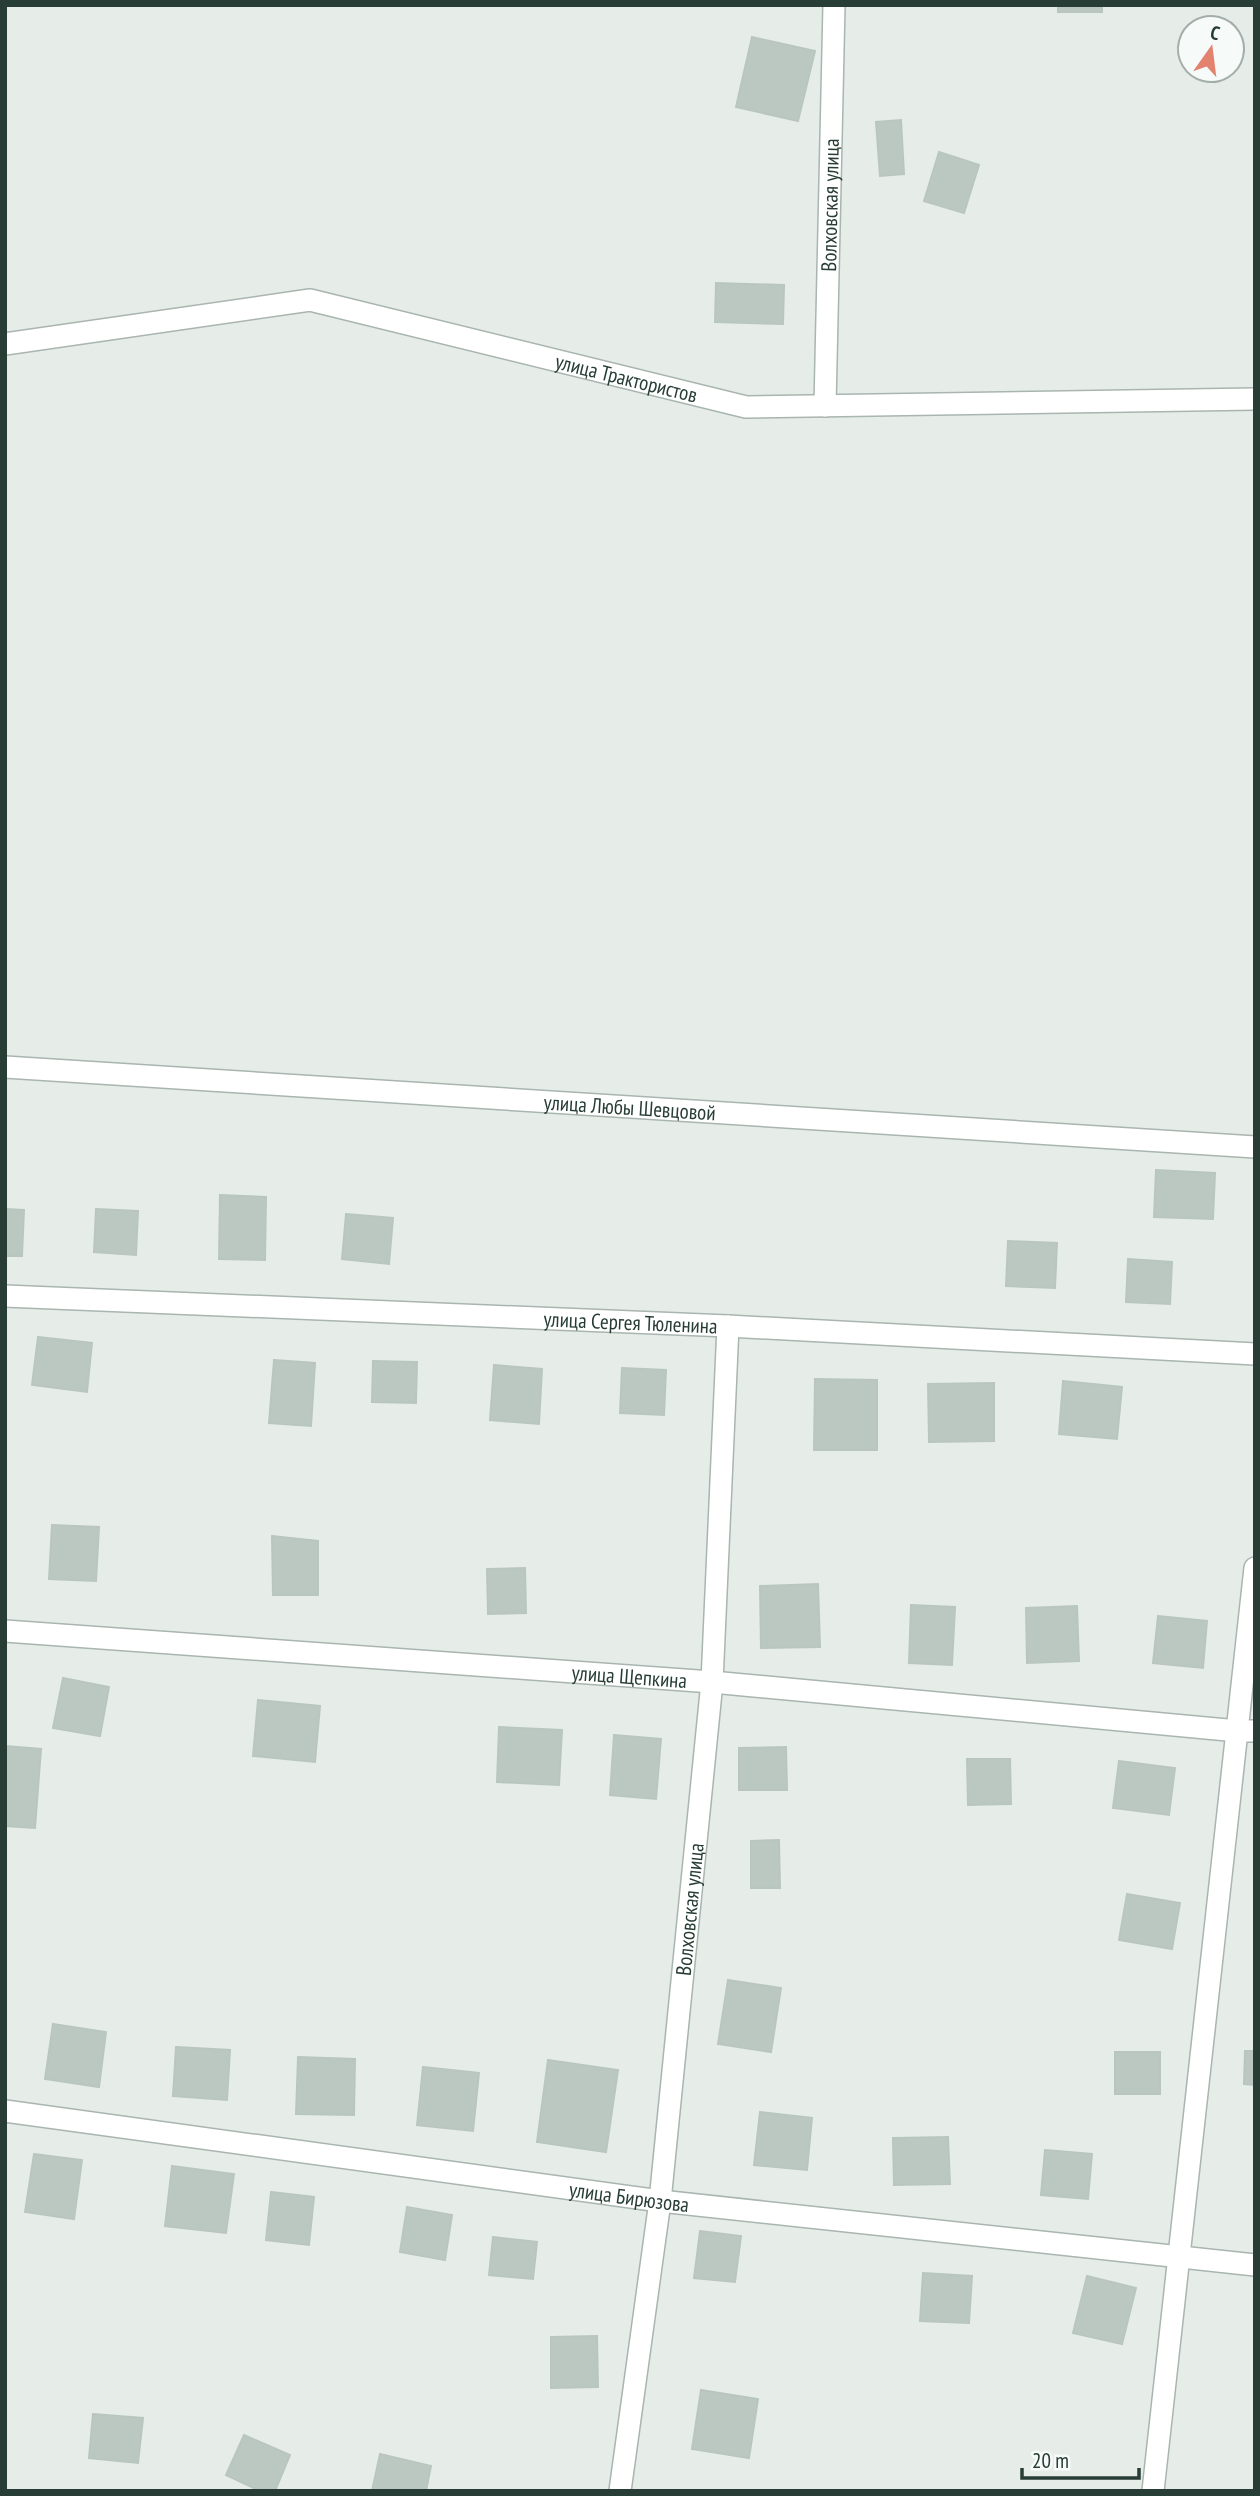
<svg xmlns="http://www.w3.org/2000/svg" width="1260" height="2496" viewBox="0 0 1260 2496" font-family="'PT Sans Narrow',sans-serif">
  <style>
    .building { fill: #bbc8c2; stroke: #b9c6c0; stroke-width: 2 }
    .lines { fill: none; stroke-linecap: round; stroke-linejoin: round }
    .lane-casing { stroke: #a9b5af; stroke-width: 24 }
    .street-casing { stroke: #a9b5af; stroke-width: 24 }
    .lane { stroke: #fff; stroke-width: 21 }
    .street { stroke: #fff; stroke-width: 21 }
    .labels { text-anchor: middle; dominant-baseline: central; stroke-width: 7; stroke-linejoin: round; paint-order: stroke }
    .street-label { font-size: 21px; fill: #273d35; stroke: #f6faf8 }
  </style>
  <rect width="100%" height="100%" fill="#e6ede9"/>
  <!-- building -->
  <path class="building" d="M 1058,5 L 1102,5 L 1102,12 L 1058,12 Z
    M 752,37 L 815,51 L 798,121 L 736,107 Z
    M 901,120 L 904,174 L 880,176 L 876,122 Z
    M 939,152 L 979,165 L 964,213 L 924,201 Z
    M 716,283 L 784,285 L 783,324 L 715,322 Z
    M 1156,1170 L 1215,1173 L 1213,1219 L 1154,1217 Z
    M 220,1195 L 266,1197 L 265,1260 L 219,1259 Z
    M 5,1209 L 24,1210 L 22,1256 L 5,1256 Z
    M 96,1209 L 138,1211 L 136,1255 L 94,1252 Z
    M 346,1214 L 393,1218 L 389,1264 L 342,1259 Z
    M 1008,1241 L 1057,1243 L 1055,1288 L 1006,1286 Z
    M 1128,1259 L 1172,1262 L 1170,1304 L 1126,1302 Z
    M 38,1337 L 92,1343 L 87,1392 L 32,1385 Z
    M 274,1360 L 315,1363 L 311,1426 L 269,1423 Z
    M 373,1361 L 417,1362 L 416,1403 L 372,1402 Z
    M 494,1365 L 542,1369 L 539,1424 L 490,1420 Z
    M 622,1368 L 666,1370 L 664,1415 L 620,1413 Z
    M 815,1379 L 877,1380 L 877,1450 L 814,1450 Z
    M 1063,1381 L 1122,1387 L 1117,1439 L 1059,1434 Z
    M 994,1383 L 994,1441 L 929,1442 L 928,1384 Z
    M 52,1525 L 99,1527 L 96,1581 L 49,1579 Z
    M 272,1536 L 318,1541 L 318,1595 L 273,1595 Z
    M 525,1568 L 526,1613 L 488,1614 L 487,1569 Z
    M 818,1584 L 820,1647 L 761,1648 L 760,1586 Z
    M 911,1605 L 955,1607 L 952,1665 L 909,1663 Z
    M 1077,1606 L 1079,1661 L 1027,1663 L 1026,1608 Z
    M 1158,1616 L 1207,1621 L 1203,1668 L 1153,1663 Z
    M 63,1678 L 109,1687 L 100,1736 L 53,1728 Z
    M 258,1700 L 320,1706 L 315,1762 L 253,1756 Z
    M 499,1727 L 562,1730 L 559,1785 L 497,1782 Z
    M 614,1735 L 661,1739 L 656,1799 L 610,1795 Z
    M 5,1746 L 41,1749 L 35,1828 L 5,1826 Z
    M 786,1747 L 787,1790 L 739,1790 L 739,1748 Z
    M 967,1759 L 1010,1759 L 1011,1804 L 968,1805 Z
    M 1119,1761 L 1175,1768 L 1169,1815 L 1113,1808 Z
    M 779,1840 L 780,1888 L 751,1888 L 751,1841 Z
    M 1127,1894 L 1180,1903 L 1172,1949 L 1119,1940 Z
    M 728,1980 L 781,1988 L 771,2052 L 718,2044 Z
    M 53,2024 L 106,2032 L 99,2087 L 45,2079 Z
    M 176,2047 L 230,2050 L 227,2100 L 173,2096 Z
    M 1245,2051 L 1255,2051 L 1255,2085 L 1244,2084 Z
    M 1115,2052 L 1160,2052 L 1160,2094 L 1115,2094 Z
    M 298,2057 L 355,2059 L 354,2115 L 296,2114 Z
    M 548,2060 L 618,2070 L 606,2152 L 537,2142 Z
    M 423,2067 L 479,2073 L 473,2131 L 417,2125 Z
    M 760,2112 L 812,2118 L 807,2170 L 754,2165 Z
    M 948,2137 L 950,2184 L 894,2185 L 893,2138 Z
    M 1045,2150 L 1092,2154 L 1088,2199 L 1041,2195 Z
    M 34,2154 L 82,2160 L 74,2219 L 25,2212 Z
    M 172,2166 L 234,2174 L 226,2233 L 165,2226 Z
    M 271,2192 L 314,2197 L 309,2245 L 266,2240 Z
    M 407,2207 L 452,2215 L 445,2260 L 400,2252 Z
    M 700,2231 L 741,2236 L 735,2282 L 694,2278 Z
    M 493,2237 L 537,2242 L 533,2279 L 489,2275 Z
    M 923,2273 L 972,2276 L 969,2323 L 920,2321 Z
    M 1087,2276 L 1136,2288 L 1122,2344 L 1073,2333 Z
    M 597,2336 L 598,2387 L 551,2388 L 551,2337 Z
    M 701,2390 L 758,2399 L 749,2458 L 692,2449 Z
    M 93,2414 L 143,2418 L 138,2463 L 89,2458 Z
    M 244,2435 L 290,2455 L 275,2491 L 260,2491 L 226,2475 Z
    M 380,2454 L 431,2466 L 426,2491 L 372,2491 Z"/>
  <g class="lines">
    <defs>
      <g id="lane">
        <path id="s1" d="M 5,1067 L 1255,1147"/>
      </g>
      <g id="street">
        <path id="s2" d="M 5,344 L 310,300 L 746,407 L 1255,399"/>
        <path id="s3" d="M 825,406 L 834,5"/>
        <path id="s4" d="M 5,1296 L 728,1326 L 1255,1354"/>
        <path id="s5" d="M 5,1631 L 712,1682 L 1238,1731 L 1255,1731"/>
        <path id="s6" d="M 5,2111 L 660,2201 L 1255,2265"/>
        <path id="s7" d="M 620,2491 L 660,2201 L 712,1682 L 728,1326"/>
        <path d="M 1153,2491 L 1255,1568"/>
      </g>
    </defs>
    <!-- lane casing -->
    <use href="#lane" class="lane-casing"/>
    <!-- street casing -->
    <use href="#street" class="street-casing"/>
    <!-- lane -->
    <use href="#lane" class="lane"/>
    <!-- street -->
    <use href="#street" class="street"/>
  </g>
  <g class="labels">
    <!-- street labels -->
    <g class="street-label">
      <text stroke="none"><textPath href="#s3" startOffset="201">Волховская улица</textPath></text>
      <text stroke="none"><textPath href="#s2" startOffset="634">улица Трактористов</textPath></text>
      <text stroke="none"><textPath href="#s1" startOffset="626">улица Любы Шевцовой</textPath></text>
      <text stroke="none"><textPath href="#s4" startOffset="626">улица Сергея Тюленина</textPath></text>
      <text stroke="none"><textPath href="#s5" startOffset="626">улица Щепкина</textPath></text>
      <text stroke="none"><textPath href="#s7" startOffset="586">Волховская улица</textPath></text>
      <text stroke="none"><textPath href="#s6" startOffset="630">улица Бирюзова</textPath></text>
    </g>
  </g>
  <!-- border -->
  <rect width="1260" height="2496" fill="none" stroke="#273d35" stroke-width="14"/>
  <!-- north arrow -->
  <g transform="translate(1211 49) rotate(14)"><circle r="33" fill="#f6faf8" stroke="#a3aeaa" stroke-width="2"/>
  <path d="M0-5L12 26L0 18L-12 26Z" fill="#e2826f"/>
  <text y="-10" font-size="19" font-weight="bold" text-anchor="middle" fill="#273d35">С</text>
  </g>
  <!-- scale -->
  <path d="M1022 2468v10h117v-10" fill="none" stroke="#273d35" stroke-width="3.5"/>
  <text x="1032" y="2468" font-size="21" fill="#273d35" stroke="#f6faf8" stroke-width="5" paint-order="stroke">20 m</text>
</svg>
